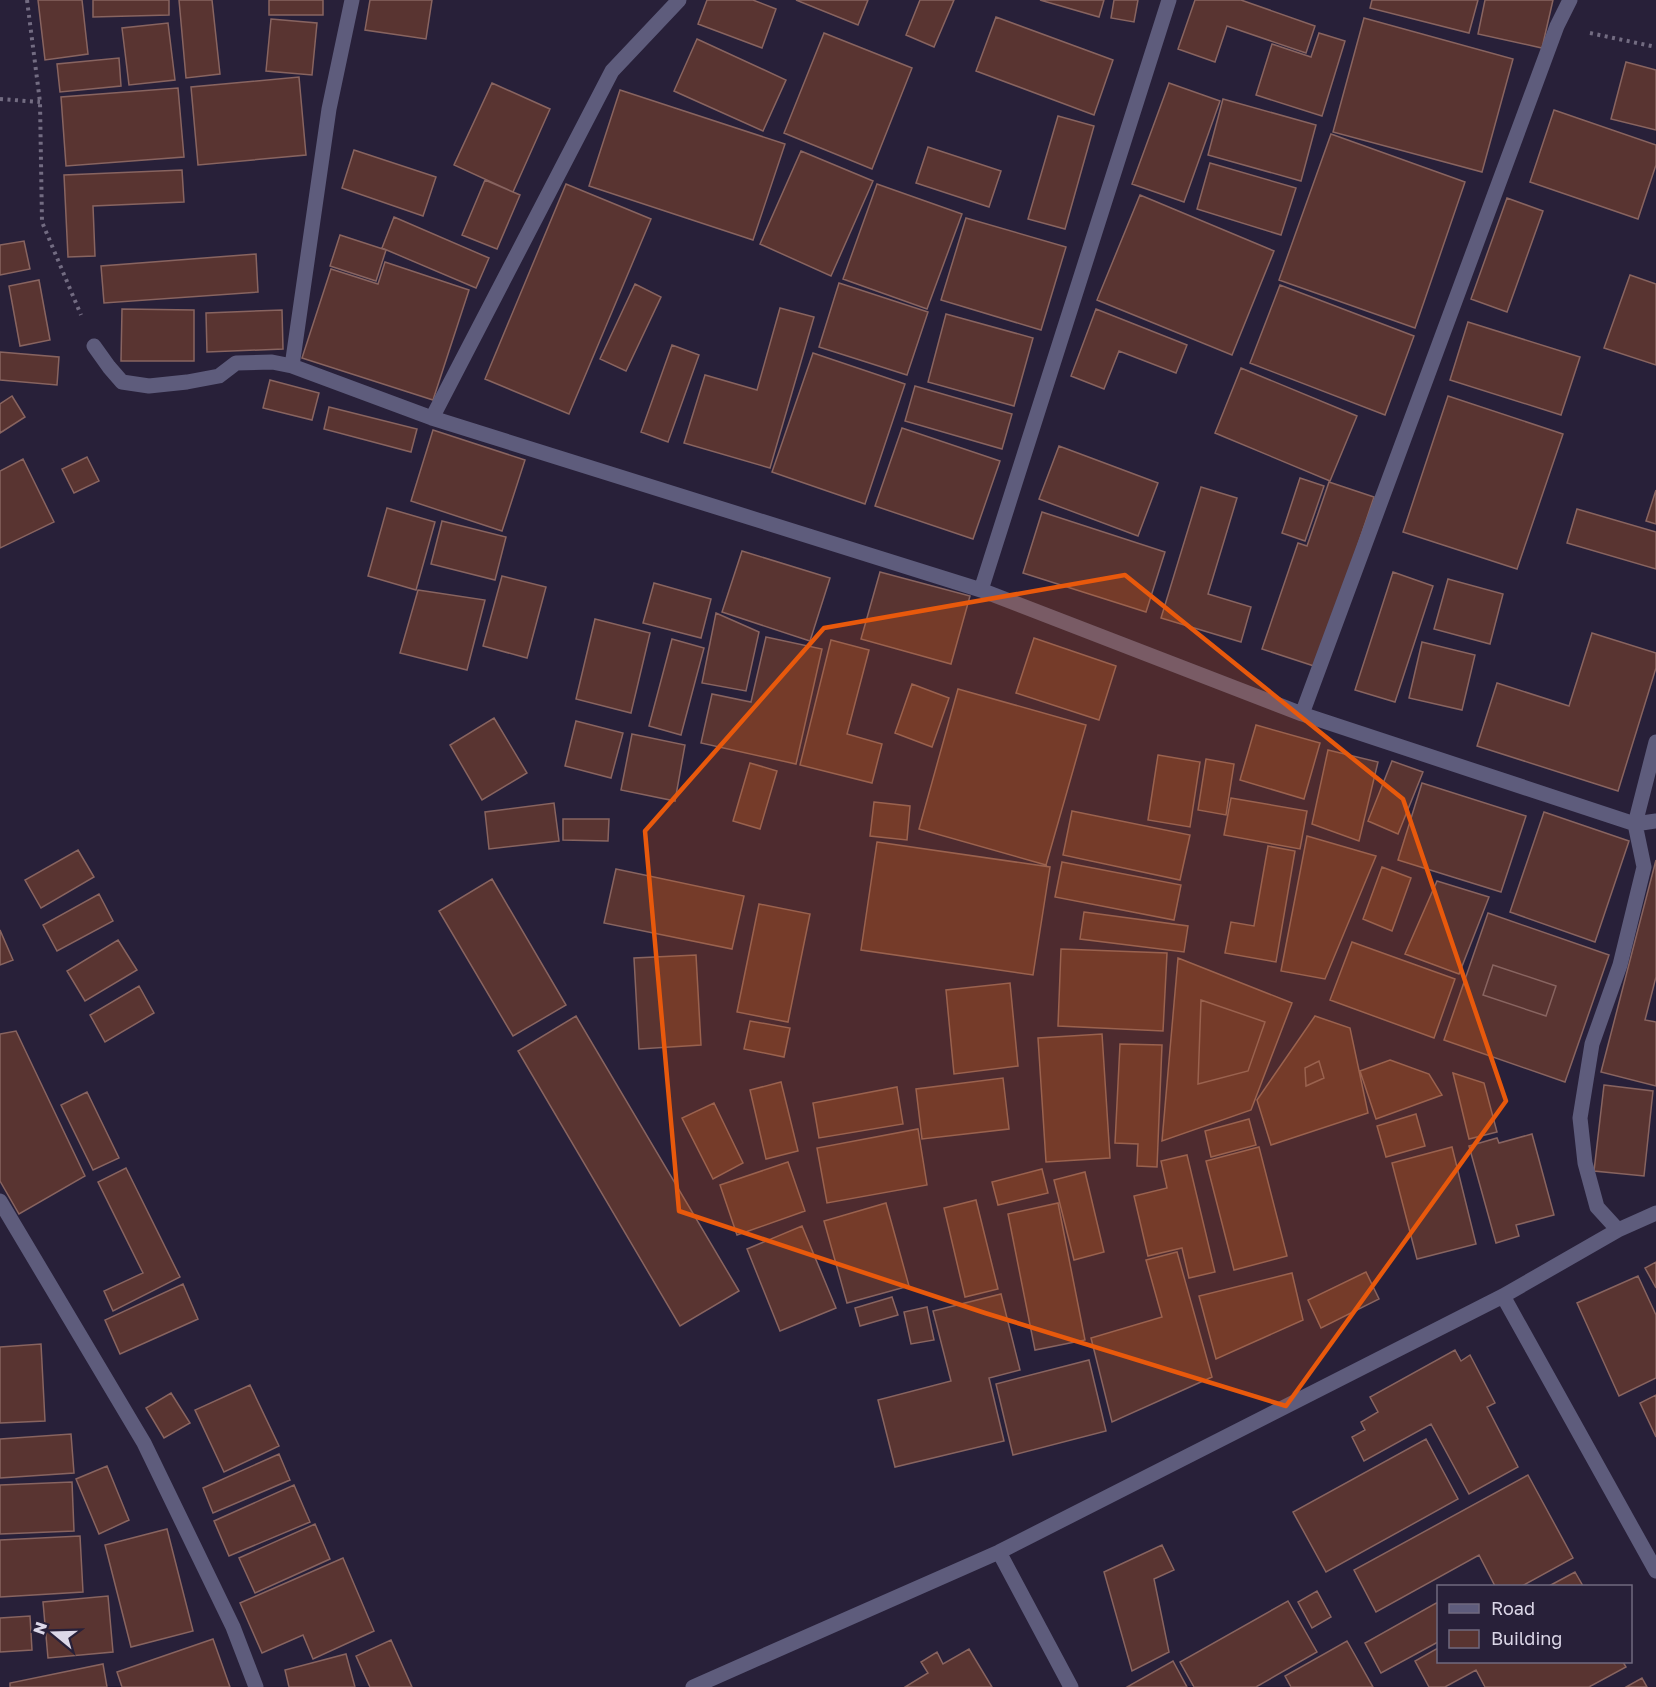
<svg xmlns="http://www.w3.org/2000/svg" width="1656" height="1687" viewBox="0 0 1656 1687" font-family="'Golos Text',sans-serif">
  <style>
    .building { fill: #593431; stroke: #886460; stroke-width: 1.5; fill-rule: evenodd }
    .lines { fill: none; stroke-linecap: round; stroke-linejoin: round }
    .path { stroke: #736c82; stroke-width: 4; stroke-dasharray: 3 4.5; stroke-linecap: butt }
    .minor { stroke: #5e5c7c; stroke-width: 15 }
    .marked { fill: #e8590c; fill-opacity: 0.2; stroke: #e8590c; stroke-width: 4.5; stroke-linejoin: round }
  </style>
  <rect width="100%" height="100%" fill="#282039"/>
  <!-- building -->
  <path class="building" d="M 38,0 L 82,0 L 88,54 L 45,60 Z
    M 93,0 L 169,0 L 169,15 L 93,17 Z
    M 179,0 L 212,0 L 220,74 L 186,78 Z
    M 269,0 L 323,0 L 323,15 L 269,15 Z
    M 370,0 L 432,0 L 426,39 L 365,30 Z
    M 707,0 L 753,0 L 776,9 L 762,48 L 698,24 Z
    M 796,0 L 868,0 L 858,25 Z
    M 920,0 L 954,0 L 934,47 L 906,35 Z
    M 1040,0 L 1104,0 L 1099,17 Z
    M 1114,0 L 1138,0 L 1134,22 L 1111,18 Z
    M 1195,0 L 1241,0 L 1315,26 L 1306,53 L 1227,26 L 1215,62 L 1178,49 Z
    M 1372,0 L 1478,0 L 1469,33 L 1370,8 Z
    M 1485,0 L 1553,0 L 1542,48 L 1478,34 Z
    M 996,17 L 1113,60 L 1094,115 L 976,71 Z
    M 1364,18 L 1513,59 L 1482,172 L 1333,132 Z
    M 271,19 L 317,23 L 312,75 L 266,71 Z
    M 168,23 L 175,80 L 129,85 L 122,28 Z
    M 824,33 L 912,68 L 872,169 L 784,133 Z
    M 1319,33 L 1345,41 L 1322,116 L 1256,95 L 1272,44 L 1311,57 Z
    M 697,39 L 786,80 L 763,131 L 674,91 Z
    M 119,58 L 121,86 L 60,92 L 57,64 Z
    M 1626,62 L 1656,70 L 1656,130 L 1611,119 Z
    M 299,77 L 306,155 L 198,165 L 191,87 Z
    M 492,83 L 550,109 L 513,192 L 454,165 Z
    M 1169,83 L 1220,101 L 1184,202 L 1132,184 Z
    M 178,88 L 184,157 L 66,166 L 61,97 Z
    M 620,90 L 785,144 L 753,240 L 589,186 Z
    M 1223,99 L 1316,125 L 1301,181 L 1208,155 Z
    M 1554,110 L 1656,145 L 1656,165 L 1638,219 L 1530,182 Z
    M 1058,116 L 1094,126 L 1065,229 L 1028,219 Z
    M 1331,134 L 1465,182 L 1415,328 L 1279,280 Z
    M 928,147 L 1001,171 L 989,207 L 916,183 Z
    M 354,150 L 436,177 L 423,216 L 342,188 Z
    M 801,151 L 873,181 L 831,276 L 760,244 Z
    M 1210,163 L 1296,188 L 1281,235 L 1197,209 Z
    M 182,170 L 184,202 L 93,206 L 95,256 L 68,257 L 64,175 Z
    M 485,180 L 520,195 L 497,249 L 462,235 Z
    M 566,184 L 651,219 L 569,414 L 485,379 Z
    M 877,184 L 962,214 L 927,309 L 843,279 Z
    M 1140,195 L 1274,251 L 1232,355 L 1097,300 Z
    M 1507,198 L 1543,211 L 1507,312 L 1471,299 Z
    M 394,217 L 489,258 L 476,288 L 382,248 Z
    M 966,218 L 1066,247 L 1041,330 L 941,300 Z
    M 340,235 L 386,250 L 376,281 L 330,266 Z
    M 24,241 L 30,269 L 0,275 L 0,245 Z
    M 256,254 L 258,292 L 104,303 L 101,266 Z
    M 385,262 L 469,290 L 433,400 L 302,358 L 331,269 L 378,284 Z
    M 1630,275 L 1656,284 L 1656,365 L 1604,348 Z
    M 39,280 L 50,340 L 20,346 L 9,286 Z
    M 839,283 L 928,312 L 907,375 L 819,347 Z
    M 635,284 L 661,297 L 626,371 L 600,359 Z
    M 1280,285 L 1414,336 L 1385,415 L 1250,363 Z
    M 780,308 L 814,317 L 770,468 L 684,443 L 705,375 L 757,390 Z
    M 122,309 L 194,310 L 194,361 L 121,361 Z
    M 1096,309 L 1187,345 L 1176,373 L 1119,351 L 1104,389 L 1071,376 Z
    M 282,310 L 283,349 L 207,352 L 206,313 Z
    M 946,314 L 1033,338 L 1014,406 L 928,382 Z
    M 1468,322 L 1580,357 L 1561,415 L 1450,380 Z
    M 672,345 L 699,355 L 668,442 L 641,432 Z
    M 0,352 L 59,357 L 57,385 L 0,380 Z
    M 813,353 L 905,384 L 865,504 L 772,472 Z
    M 1241,368 L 1357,416 L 1330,481 L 1215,433 Z
    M 270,380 L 319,393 L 312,420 L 263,408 Z
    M 915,386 L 1012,414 L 1002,449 L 905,421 Z
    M 12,396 L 25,417 L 0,433 L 0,404 Z
    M 1448,396 L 1563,434 L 1517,569 L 1403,532 Z
    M 329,407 L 417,429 L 411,452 L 324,429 Z
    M 902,428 L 1000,461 L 973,539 L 875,506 Z
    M 433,430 L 525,460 L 502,531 L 411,501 Z
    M 1059,446 L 1158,483 L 1138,536 L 1039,499 Z
    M 87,457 L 99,481 L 74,493 L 62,469 Z
    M 23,459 L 54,522 L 0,548 L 0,471 Z
    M 1300,478 L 1324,486 L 1305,541 L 1282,533 Z
    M 1329,482 L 1374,497 L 1317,667 L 1262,649 L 1298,543 L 1307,546 Z
    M 1201,487 L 1237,498 L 1208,594 L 1251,607 L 1241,642 L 1161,618 Z
    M 1656,490 L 1656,524 L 1646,521 Z
    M 387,508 L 435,522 L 416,590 L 368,576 Z
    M 1577,509 L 1656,532 L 1656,569 L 1567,543 Z
    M 1042,512 L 1165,552 L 1146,612 L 1023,573 Z
    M 442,521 L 506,537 L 495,580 L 431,564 Z
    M 742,551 L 830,578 L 810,641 L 722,612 Z
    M 880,572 L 970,596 L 951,664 L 861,639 Z
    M 1393,572 L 1433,586 L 1395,702 L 1355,690 Z
    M 502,576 L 546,587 L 527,658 L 483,646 Z
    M 1448,579 L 1503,594 L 1490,644 L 1434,629 Z
    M 654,583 L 711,599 L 701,638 L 643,623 Z
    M 418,590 L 485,600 L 467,670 L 400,653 Z
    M 716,613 L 759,632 L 746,691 L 702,683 Z
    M 595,619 L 650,633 L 631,713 L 576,699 Z
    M 1592,633 L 1656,653 L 1656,668 L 1618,791 L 1477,746 L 1497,683 L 1569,706 Z
    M 766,637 L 822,649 L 796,764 L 701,743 L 712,694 L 751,702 Z
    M 1034,638 L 1116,666 L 1099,720 L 1016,693 Z
    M 672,639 L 704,648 L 681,735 L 649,726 Z
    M 831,640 L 869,650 L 847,734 L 882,744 L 872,783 L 800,765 Z
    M 1422,642 L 1475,655 L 1462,710 L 1409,698 Z
    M 912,684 L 949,698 L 932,747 L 895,733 Z
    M 958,689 L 1086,725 L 1046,865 L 919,829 Z
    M 494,718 L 527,773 L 482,800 L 450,745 Z
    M 576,721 L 623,733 L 611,778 L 565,766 Z
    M 1256,725 L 1320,743 L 1304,799 L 1240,780 Z
    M 632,734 L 685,745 L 675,801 L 621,790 Z
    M 1328,750 L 1378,762 L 1359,841 L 1312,824 Z
    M 1158,755 L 1200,762 L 1190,827 L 1148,820 Z
    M 1206,759 L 1234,764 L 1226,815 L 1198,810 Z
    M 1392,761 L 1423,772 L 1398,834 L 1368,821 Z
    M 750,763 L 777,771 L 760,829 L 733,821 Z
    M 1422,783 L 1526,816 L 1501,892 L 1398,860 Z
    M 1231,798 L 1307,811 L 1300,849 L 1224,835 Z
    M 874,802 L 910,806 L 907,840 L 870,836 Z
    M 554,803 L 559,841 L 489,849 L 485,812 Z
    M 1072,811 L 1190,835 L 1180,880 L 1063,855 Z
    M 1544,812 L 1629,841 L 1595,942 L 1510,912 Z
    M 563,819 L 609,819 L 608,841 L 563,840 Z
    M 1307,836 L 1376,856 L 1325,979 L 1281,971 Z
    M 877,842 L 1050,867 L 1033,975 L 861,950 Z
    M 1268,846 L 1295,851 L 1276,962 L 1225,953 L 1231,922 L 1254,926 Z
    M 78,850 L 94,877 L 41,908 L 25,880 Z
    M 1656,860 L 1656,977 L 1645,1020 L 1656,1022 L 1656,1086 L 1601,1072 Z
    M 1062,862 L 1181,885 L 1174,920 L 1055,897 Z
    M 1382,867 L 1411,878 L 1392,931 L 1363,919 Z
    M 616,869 L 744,896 L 732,949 L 604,923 Z
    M 492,879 L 566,1005 L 513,1036 L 439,911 Z
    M 1437,881 L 1489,897 L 1459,974 L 1405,954 Z
    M 99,894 L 113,921 L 57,951 L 43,925 Z
    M 759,904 L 810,914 L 788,1022 L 737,1012 Z
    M 1084,912 L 1188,926 L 1184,952 L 1080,939 Z
    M 1488,913 L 1609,955 L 1565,1082 L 1444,1040 ZM 1493,965 L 1556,986 L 1546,1016 L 1483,995 Z
    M 0,930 L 13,960 L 0,965 Z
    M 118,940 L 137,970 L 85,1001 L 67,971 Z
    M 1352,942 L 1455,979 L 1434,1038 L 1330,1000 Z
    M 1061,949 L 1167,953 L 1163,1031 L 1058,1026 Z
    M 696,955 L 701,1045 L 639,1049 L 634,958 Z
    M 1178,958 L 1292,1003 L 1251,1110 L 1162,1141 ZM 1201,1000 L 1265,1022 L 1248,1071 L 1198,1084 Z
    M 1493,965 L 1556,986 L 1546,1016 L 1483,995 Z
    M 1010,983 L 1018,1066 L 954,1074 L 946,990 Z
    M 139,986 L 154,1013 L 105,1042 L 90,1015 Z
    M 1201,1000 L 1265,1022 L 1248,1071 L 1198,1084 Z
    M 576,1016 L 739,1291 L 680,1326 L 518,1051 Z
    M 1315,1016 L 1350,1028 L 1368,1113 L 1271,1145 L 1257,1100 ZM 1319,1061 L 1324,1078 L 1306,1086 L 1305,1068 Z
    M 750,1021 L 790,1028 L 784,1057 L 744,1049 Z
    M 16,1031 L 85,1176 L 19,1214 L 0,1181 L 0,1034 Z
    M 1102,1034 L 1110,1158 L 1046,1162 L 1038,1038 Z
    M 1120,1044 L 1162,1045 L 1157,1167 L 1137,1166 L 1138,1144 L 1115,1143 Z
    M 1390,1060 L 1429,1074 L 1442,1095 L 1376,1119 L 1360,1071 Z
    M 1319,1061 L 1324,1078 L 1306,1086 L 1305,1068 Z
    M 1453,1073 L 1484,1083 L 1497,1132 L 1469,1139 Z
    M 1003,1078 L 1009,1129 L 922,1139 L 916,1089 Z
    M 781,1082 L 798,1151 L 766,1159 L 750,1090 Z
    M 1604,1085 L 1653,1091 L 1644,1176 L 1594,1171 Z
    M 897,1087 L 903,1124 L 819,1138 L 813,1103 Z
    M 87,1092 L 119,1158 L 93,1170 L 61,1105 Z
    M 714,1103 L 743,1163 L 713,1179 L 682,1118 Z
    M 1416,1114 L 1425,1146 L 1386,1157 L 1377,1126 Z
    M 1249,1119 L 1256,1145 L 1211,1157 L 1205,1131 Z
    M 918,1129 L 927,1185 L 827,1203 L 817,1148 Z
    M 1532,1134 L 1554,1215 L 1516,1225 L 1519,1236 L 1496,1243 L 1469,1146 L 1497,1138 L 1499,1143 Z
    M 1259,1147 L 1287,1256 L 1234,1270 L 1206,1161 Z
    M 1452,1147 L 1476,1244 L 1417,1259 L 1392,1163 Z
    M 1187,1155 L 1215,1272 L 1189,1278 L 1182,1248 L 1148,1256 L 1134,1196 L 1167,1188 L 1161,1161 Z
    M 788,1162 L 805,1211 L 737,1235 L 720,1185 Z
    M 126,1168 L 180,1277 L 113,1311 L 104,1291 L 143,1273 L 98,1182 Z
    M 1042,1169 L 1048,1193 L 998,1205 L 992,1182 Z
    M 1085,1172 L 1104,1252 L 1074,1260 L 1054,1180 Z
    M 976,1200 L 998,1289 L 965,1297 L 944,1208 Z
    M 886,1203 L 909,1286 L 847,1303 L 824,1221 Z
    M 1058,1203 L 1085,1340 L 1035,1350 L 1008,1214 Z
    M 802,1226 L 836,1308 L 780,1331 L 747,1249 Z
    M 1177,1252 L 1212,1377 L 1112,1422 L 1091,1338 L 1162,1317 L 1146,1260 Z
    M 1656,1262 L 1656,1288 L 1645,1268 Z
    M 1366,1272 L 1379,1299 L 1321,1328 L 1308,1300 Z
    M 1292,1273 L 1303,1320 L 1216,1359 L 1199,1296 Z
    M 1638,1276 L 1656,1315 L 1656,1378 L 1619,1396 L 1577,1303 Z
    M 183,1284 L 198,1319 L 120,1354 L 105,1320 Z
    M 1001,1294 L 1020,1370 L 989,1378 L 1004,1441 L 895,1467 L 878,1400 L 951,1381 L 933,1311 Z
    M 892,1297 L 898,1315 L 860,1326 L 855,1308 Z
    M 927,1307 L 934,1340 L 911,1344 L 904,1312 Z
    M 41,1344 L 45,1421 L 0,1423 L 0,1347 Z
    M 1455,1350 L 1461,1361 L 1470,1355 L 1495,1403 L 1487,1407 L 1518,1467 L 1469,1494 L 1431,1424 L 1364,1461 L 1352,1437 L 1365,1430 L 1361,1422 L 1378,1412 L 1370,1397 Z
    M 1089,1360 L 1106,1431 L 1013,1455 L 996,1384 Z
    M 250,1385 L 279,1446 L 224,1472 L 195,1410 Z
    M 171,1393 L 190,1423 L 164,1438 L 146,1408 Z
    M 1656,1395 L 1656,1437 L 1640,1403 Z
    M 71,1434 L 74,1473 L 0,1478 L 0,1439 Z
    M 1426,1439 L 1458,1499 L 1326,1572 L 1293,1512 Z
    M 279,1454 L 290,1480 L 213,1513 L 203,1488 Z
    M 107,1466 L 129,1520 L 99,1534 L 76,1479 Z
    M 1528,1475 L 1573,1558 L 1522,1586 L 1495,1586 L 1479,1555 L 1376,1612 L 1354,1570 Z
    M 72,1482 L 74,1531 L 0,1534 L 0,1485 Z
    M 294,1485 L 310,1522 L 229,1556 L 214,1521 Z
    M 315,1524 L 330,1559 L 255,1593 L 239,1558 Z
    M 167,1529 L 193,1631 L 131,1647 L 105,1545 Z
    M 80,1536 L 83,1592 L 0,1597 L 0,1540 Z
    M 1162,1545 L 1174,1570 L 1154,1579 L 1169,1652 L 1132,1671 L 1104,1572 Z
    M 343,1558 L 374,1631 L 313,1659 L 303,1635 L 262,1653 L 240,1603 Z
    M 1575,1572 L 1583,1586 L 1549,1586 Z
    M 1317,1591 L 1331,1617 L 1312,1628 L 1298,1602 Z
    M 108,1596 L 113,1652 L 48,1658 L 43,1602 Z
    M 1288,1601 L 1317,1652 L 1256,1687 L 1194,1687 L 1180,1662 Z
    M 1438,1602 L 1438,1642 L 1381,1673 L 1365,1643 Z
    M 30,1616 L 32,1650 L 0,1652 L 0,1618 Z
    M 213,1639 L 230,1687 L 122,1687 L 117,1672 Z
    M 391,1640 L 412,1687 L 370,1687 L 356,1656 Z
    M 1347,1641 L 1373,1687 L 1291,1687 L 1285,1676 Z
    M 1438,1648 L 1438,1662 L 1623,1662 L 1626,1667 L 1589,1687 L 1485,1687 L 1476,1670 L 1445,1687 L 1429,1687 L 1415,1661 Z
    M 969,1649 L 992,1687 L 905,1687 L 928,1673 L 921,1662 L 937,1652 L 943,1664 Z
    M 346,1654 L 355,1687 L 289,1687 L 285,1670 Z
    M 1173,1661 L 1187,1687 L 1127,1687 Z
    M 103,1664 L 107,1687 L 10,1687 L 10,1683 Z
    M 1642,1678 L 1647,1687 L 1626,1687 Z"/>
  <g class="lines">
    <!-- path -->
    <path class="path" d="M 27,0 L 40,102 L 42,222 L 81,315
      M 1590,33 L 1656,47
      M 0,99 L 40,102"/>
    <!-- minor -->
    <path class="minor" d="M 94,346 L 109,367 L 122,382 L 149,386 L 187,382 L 219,376 L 236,363 L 272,362 L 292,366 L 432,418 L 981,590 L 1302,714 L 1635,824 L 1656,821
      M 292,366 L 329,109 L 352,0
      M 432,418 L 612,71 L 679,0
      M 981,590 L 1169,0
      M 1302,714 L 1557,26 L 1570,0
      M 0,1201 L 144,1443 L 233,1627 L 256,1687
      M 1618,1230 L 1597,1207 L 1585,1163 L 1580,1118 L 1592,1044 L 1620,965 L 1644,867 L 1635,824 L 1656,742
      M 1503,1296 L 1656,1571
      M 999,1552 L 1071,1687
      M 693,1687 L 999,1552 L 1503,1296 L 1618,1230 L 1656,1213"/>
  </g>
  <!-- marked area -->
  <path class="marked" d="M 1125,575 L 1403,799 L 1506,1101 L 1286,1406 L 985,1313 L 679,1211 L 645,831 L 824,628 Z"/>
  <!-- legend -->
  <rect x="1437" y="1585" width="195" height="78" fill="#282039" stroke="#70697f" stroke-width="1.5"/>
  <rect x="1449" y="1604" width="30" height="9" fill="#5e5c7c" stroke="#70697f" stroke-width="1.5"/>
  <text x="1491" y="1615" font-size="18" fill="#dcd7e8">Road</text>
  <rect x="1449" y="1630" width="30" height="18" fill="#593431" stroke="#70697f" stroke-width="1.5"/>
  <text x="1491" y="1645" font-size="18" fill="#dcd7e8">Building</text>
  <!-- north arrow -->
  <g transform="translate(54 1633) rotate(289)" stroke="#282039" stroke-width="4.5" paint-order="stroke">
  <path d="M0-4.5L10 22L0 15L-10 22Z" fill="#dcd7e8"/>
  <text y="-9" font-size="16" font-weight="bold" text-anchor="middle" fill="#dcd7e8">N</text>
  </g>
</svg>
